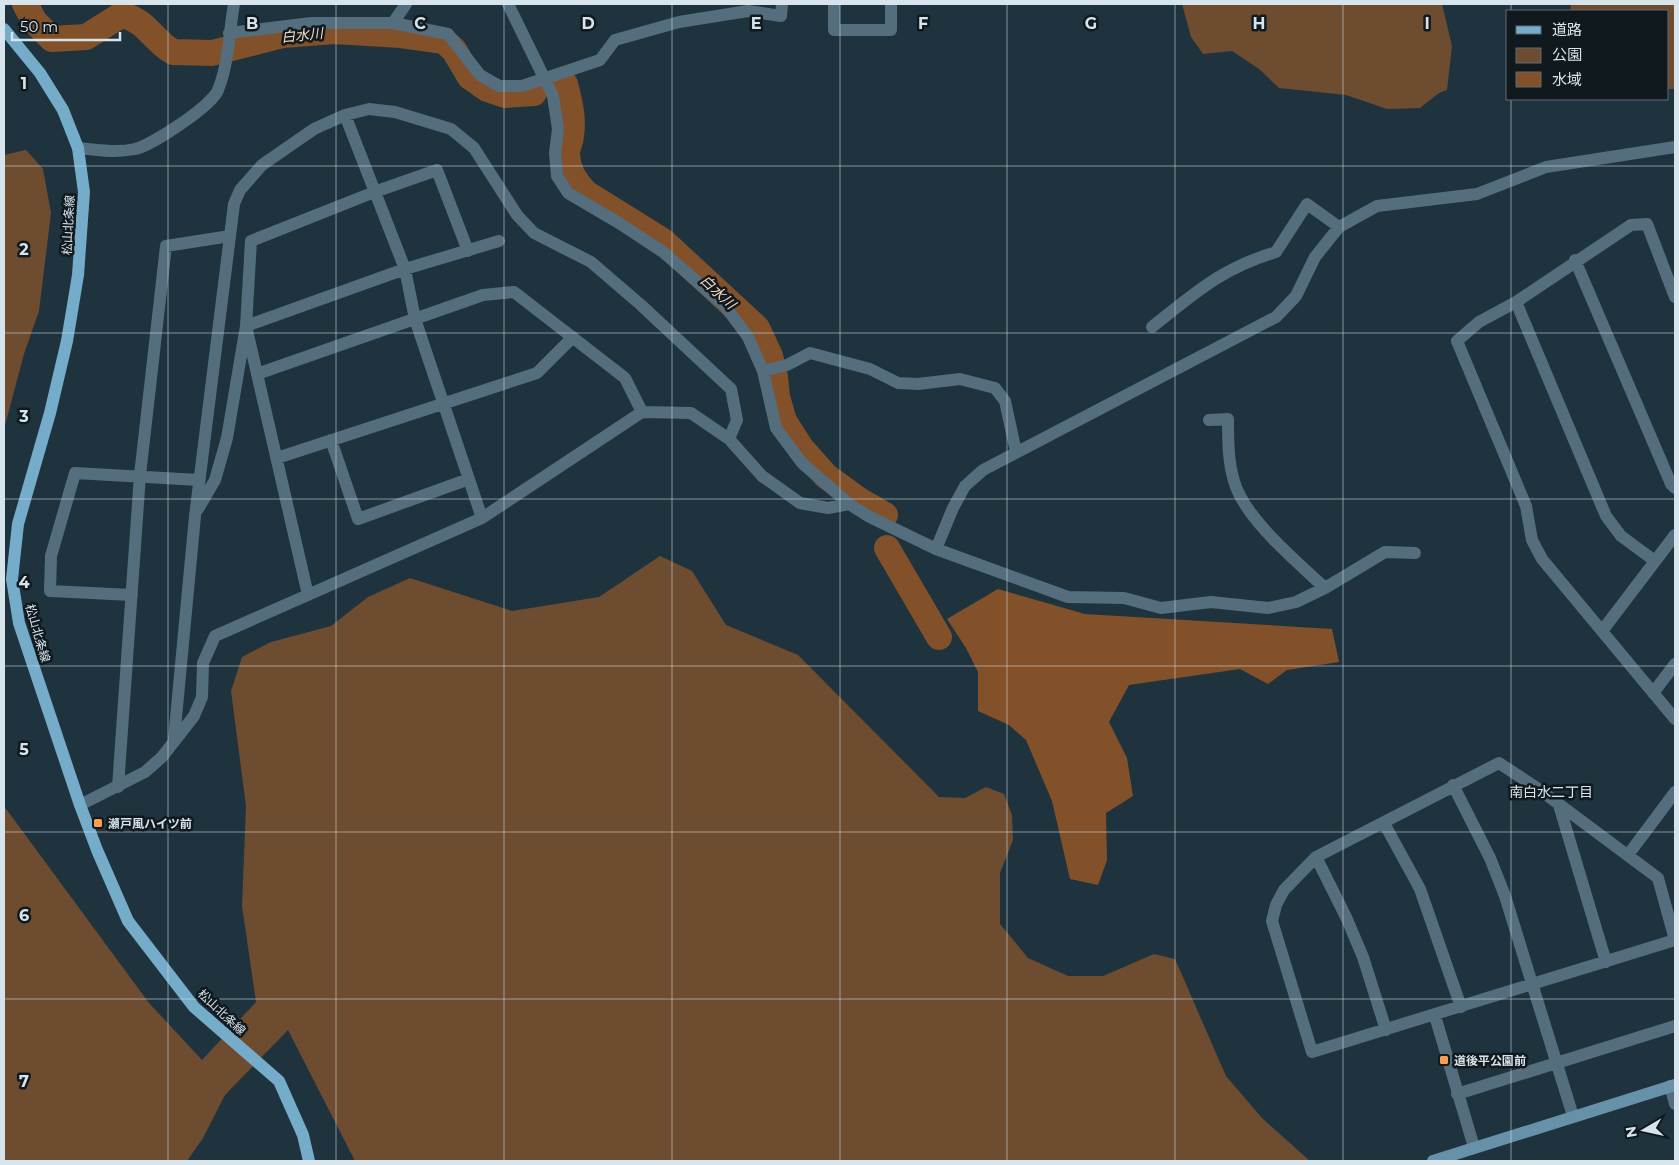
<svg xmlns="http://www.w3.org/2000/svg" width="1679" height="1165" viewBox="0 0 1679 1165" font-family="Montserrat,'Noto Sans JP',sans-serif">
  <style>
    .green { fill: #6e4c30 }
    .water { fill: #825129 }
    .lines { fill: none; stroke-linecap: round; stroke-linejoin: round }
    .river { stroke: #825129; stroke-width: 26 }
    .street { stroke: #546e7d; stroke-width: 12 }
    .secondary { stroke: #6791a9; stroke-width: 12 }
    .primary { stroke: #75acca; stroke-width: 12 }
    .grid { fill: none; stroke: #d7e4eb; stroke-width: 1; stroke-opacity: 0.55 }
    .poi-dot { fill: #fb9e50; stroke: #10191e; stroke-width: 2 }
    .labels { text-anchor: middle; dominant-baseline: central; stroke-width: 5; stroke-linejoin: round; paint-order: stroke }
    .street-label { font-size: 12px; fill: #d7e4eb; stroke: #10191e }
    .poi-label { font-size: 12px; font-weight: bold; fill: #d7e4eb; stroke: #10191e; text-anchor: start }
    .water-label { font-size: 14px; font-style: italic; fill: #f7d8c1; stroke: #10191e }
    .neighbourhood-label { font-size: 14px; fill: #d7e4eb; stroke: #10191e }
    .grid-label { font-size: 16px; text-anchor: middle; font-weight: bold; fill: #d7e4eb; stroke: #10191e; stroke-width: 5; stroke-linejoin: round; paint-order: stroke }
  </style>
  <rect width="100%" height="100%" fill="#1e333e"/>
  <!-- green -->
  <path class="green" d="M 1182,4 L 1442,4 L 1452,46 L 1447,90 L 1439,93 L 1420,108 L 1387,109 L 1346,95 L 1279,88 L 1259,69 L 1232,51 L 1203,54 L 1191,37 Z
    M 1571,4 L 1675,4 L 1675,89 L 1668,89 L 1668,11 L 1570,11 Z
    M 26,150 L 43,169 L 51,213 L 39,311 L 24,354 L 4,429 L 4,155 Z
    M 660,556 L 692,571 L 726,625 L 798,655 L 939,797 L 965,798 L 986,787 L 1004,794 L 1012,815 L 1013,840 L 1000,873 L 1000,924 L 1028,958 L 1068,976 L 1103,976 L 1154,954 L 1175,959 L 1226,1076 L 1262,1118 L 1310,1161 L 355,1161 L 288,1030 L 225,1095 L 203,1138 L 187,1161 L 4,1161 L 4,806 L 149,1003 L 202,1060 L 256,1002 L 242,906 L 246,806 L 231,691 L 242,657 L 271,642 L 331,626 L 368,597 L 410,578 L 512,611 L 599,597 Z"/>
  <!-- water -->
  <path class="water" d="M 998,589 L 1085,614 L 1332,629 L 1339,662 L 1287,670 L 1268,684 L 1240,669 L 1129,685 L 1109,722 L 1127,758 L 1133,796 L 1106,813 L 1107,860 L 1098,885 L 1070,879 L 1052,801 L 1026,740 L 1009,725 L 978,711 L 978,672 L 966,648 L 947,619 Z"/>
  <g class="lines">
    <!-- river -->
    <path class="river" d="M 25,4 L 35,22 L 52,39 L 86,37 L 121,15 C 146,19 154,42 173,52 L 212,53 L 283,35 L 334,31 L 401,35 L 444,41 L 454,50 L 470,77 L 487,89 L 505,95 L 534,93
      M 558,86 L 565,84 C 569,100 574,118 571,135 C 571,141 568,146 567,151 C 566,168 574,181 586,193 L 663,241 L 757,328 L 770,356 L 775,377 L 777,397 L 784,421 L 801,448 L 826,476 L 859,500 L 885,515
      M 887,548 L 939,637"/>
    <!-- street -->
    <path class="street" d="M 508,4 L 553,96 L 558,129 L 555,153 L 557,176 L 568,193 L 619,223 L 663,252 L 725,306 L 748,337 L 763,371 L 776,428 L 802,463 L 849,504 L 868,516 L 936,549 L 1068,597 L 1124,598 L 1161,608 L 1211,602 L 1268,608 L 1296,602 L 1325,588 L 1385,552 L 1415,553
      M 834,4 L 834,30 L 891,30 L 891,4
      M 393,23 L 406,4
      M 229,33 L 311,23 L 393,23 L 448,34 L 480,75 L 499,86 L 522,86 L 600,60 L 615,40 L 679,22 L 748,11 L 781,16 L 782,4
      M 345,115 L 405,269 L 415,319 L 482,518
      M 78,148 C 97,150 116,153 135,149 C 151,146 213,105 218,90 C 229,63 229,32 234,4
      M 1575,260 L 1671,484 L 1675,488
      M 1675,297 L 1647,224 L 1631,225 L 1516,302 L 1479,322 L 1457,341 L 1526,506 L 1532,540 L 1542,559 L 1675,719
      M 1516,302 L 1606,516 L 1621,536 L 1655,561
      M 1152,327 C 1195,293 1222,268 1276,252 L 1307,204 L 1339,227 L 1377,206 L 1477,194 L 1546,167 L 1675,147
      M 763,371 L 787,365 L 810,353 L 870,369 L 898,383 L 918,384 L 960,379 L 995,388 L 1005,401 L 1016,452
      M 257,374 L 483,295 L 514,292 L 625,378 L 642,412
      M 1209,420 L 1228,419 C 1228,440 1228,461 1234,481 C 1244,518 1297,562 1325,588
      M 331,440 L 358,519 L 469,479
      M 277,458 L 537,373 L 573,337
      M 198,509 L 215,480 L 227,438 L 246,326 L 251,241 L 377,191 L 437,170 L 468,251
      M 936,549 L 953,508 L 965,486 L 983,470 L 1276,317 L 1296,296 L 1315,257 L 1339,227
      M 132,595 L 50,591 L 51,556 L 75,473 L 199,480
      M 308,595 L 246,326 L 405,269 L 499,241
      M 1602,631 L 1675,535
      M 1653,693 L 1675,664
      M 174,739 L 195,516 L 234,204 L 240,190 L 262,165 L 314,129 L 345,115 L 369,109 L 395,112 L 451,129 L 474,148 L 517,215 L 534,233 L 591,262 L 641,305 L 731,389 L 737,420 L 729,439
      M 1499,763 L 1540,790 L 1658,878 L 1675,940 L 1312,1052 L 1272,921 L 1276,905 L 1284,890 L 1316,857 Z
      M 1453,785 L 1490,858 L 1505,896 L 1573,1116
      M 118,787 L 140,475 L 166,246 L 230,236
      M 80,805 L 145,772 L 162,757 L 194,716 L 202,697 L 203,663 L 215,636 L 482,518 L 642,412 L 691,413 L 729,439 L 762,476 L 800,503 L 828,508 L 849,504
      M 1559,805 L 1606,962
      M 1384,823 L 1420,889 L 1461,1007
      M 1628,855 L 1675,792
      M 1316,857 L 1346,917 L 1363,957 L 1386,1030
      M 1435,1016 L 1474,1147
      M 1670,1086 L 1675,1104
      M 1457,1094 L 1675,1026"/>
    <!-- secondary -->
    <path class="secondary" d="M 1433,1161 L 1675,1085"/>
    <!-- primary -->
    <path class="primary" d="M 4,29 L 40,73 L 63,110 L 78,148 L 84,192 L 78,275 L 67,341 L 50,413 L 18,524 L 12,579 L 19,623 L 80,805 L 97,850 L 128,921 L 194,1007 L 279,1081 L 303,1135 L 309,1161"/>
  </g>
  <!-- grid -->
  <path class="grid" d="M 168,4 L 168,1161M 336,4 L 336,1161M 504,4 L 504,1161M 672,4 L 672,1161M 840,4 L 840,1161M 1007,4 L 1007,1161M 1175,4 L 1175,1161M 1343,4 L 1343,1161M 1511,4 L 1511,11M 1511,99 L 1511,1161M 4,166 L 1675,166M 4,333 L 1675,333M 4,499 L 1675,499M 4,666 L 1675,666M 4,832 L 1675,832M 4,999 L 1675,999"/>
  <!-- markers -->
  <g class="poi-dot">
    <rect x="93" y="818" width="10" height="10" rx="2.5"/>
    <rect x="1439" y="1055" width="10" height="10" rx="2.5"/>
  </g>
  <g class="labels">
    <!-- street labels -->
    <g class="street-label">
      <text transform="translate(68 225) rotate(-87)">松山北条線</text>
      <text transform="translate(38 633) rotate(74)">松山北条線</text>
      <text transform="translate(222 1012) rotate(43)">松山北条線</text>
    </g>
    <!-- poi labels -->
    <g class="poi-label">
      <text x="108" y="823">瀬戸風ハイツ前</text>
      <text x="1454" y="1060">道後平公園前</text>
    </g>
    <!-- water labels -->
    <g class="water-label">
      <text transform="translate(302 35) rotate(-6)">白水川</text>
      <text transform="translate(718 292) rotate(43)">白水川</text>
    </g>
    <!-- neighbourhood labels -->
    <g class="neighbourhood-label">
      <text x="1551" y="792">南白水二丁目</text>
    </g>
  </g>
  <g class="grid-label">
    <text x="252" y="29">B</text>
    <text x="420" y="29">C</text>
    <text x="588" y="29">D</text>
    <text x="756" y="29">E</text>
    <text x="923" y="29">F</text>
    <text x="1091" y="29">G</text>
    <text x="1259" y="29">H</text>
    <text x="1427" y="29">I</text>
    <text x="24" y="89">1</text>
    <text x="24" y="255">2</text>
    <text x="24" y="422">3</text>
    <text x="24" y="588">4</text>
    <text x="24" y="755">5</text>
    <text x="24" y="921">6</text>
    <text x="24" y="1087">7</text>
  </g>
  <!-- border -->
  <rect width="1679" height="1165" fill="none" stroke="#d7e4eb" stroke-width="10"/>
  <!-- legend -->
  <rect x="1506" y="10" width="162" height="90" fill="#10191e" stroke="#606a70"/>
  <rect x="1516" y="26" width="25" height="8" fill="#75acca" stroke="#606a70"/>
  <text x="1552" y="35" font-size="15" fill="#d7e4eb">道路</text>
  <rect x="1516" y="48" width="25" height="15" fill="#6e4c30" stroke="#606a70"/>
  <text x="1552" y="60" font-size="15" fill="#d7e4eb">公園</text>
  <rect x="1516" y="72" width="25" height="15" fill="#825129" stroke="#606a70"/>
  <text x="1552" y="85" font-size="15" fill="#d7e4eb">水域</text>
  <!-- north arrow -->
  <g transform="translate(1644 1130) rotate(261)" stroke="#10191e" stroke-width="4" paint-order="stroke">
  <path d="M0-4L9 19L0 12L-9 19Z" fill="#d7e4eb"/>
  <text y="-8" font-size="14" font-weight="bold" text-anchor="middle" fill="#d7e4eb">N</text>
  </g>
  <!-- scale -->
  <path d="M12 32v8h108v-8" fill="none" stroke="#d7e4eb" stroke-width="2.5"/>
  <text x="20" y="32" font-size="15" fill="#d7e4eb" stroke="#10191e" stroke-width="4" paint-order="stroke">50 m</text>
</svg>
